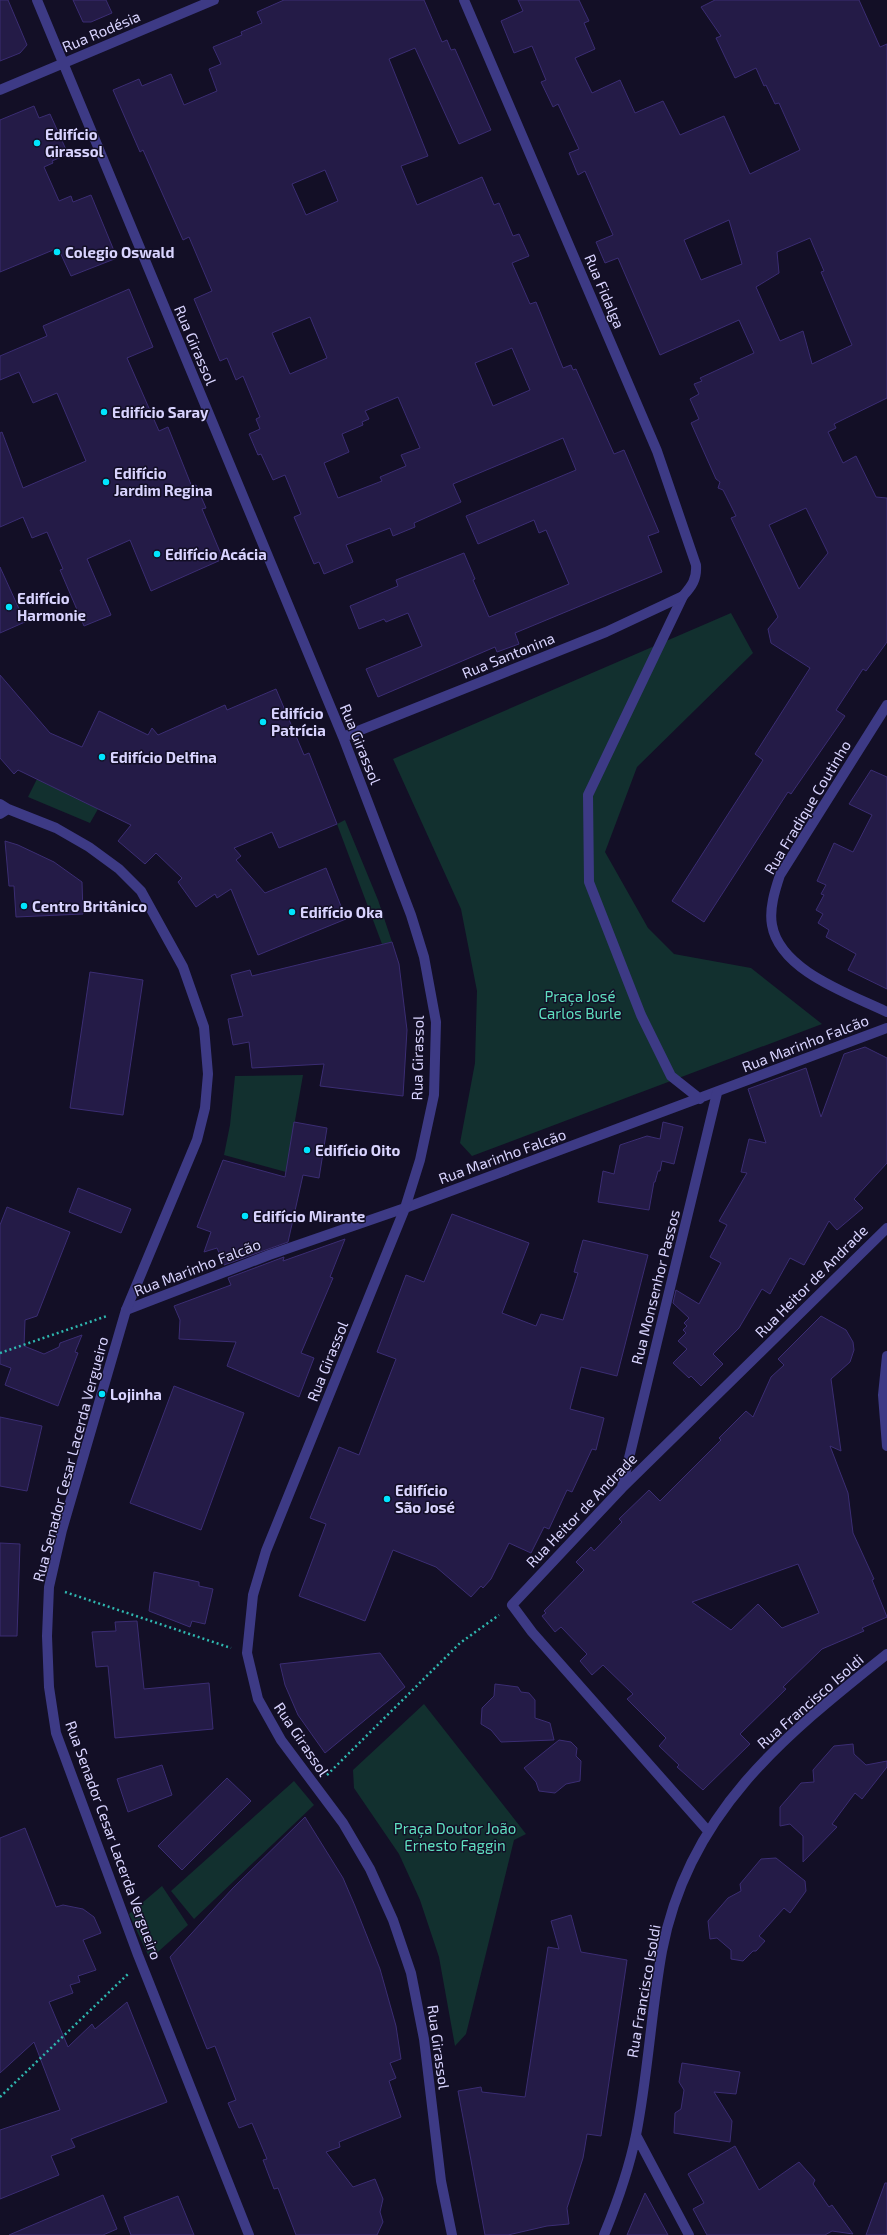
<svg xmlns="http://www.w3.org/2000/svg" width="887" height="2235" viewBox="0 0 887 2235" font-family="'Exo 2',sans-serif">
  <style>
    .green { fill: #12302f }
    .building { fill: #241b47; stroke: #3b2d73; fill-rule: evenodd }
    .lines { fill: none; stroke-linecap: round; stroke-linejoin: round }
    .path { stroke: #2fb8b0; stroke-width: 2.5; stroke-dasharray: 2 3; stroke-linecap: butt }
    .pedestrian { stroke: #3d3a85; stroke-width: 10 }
    .minor { stroke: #3d3a85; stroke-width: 10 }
    .tertiary { stroke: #3d3a85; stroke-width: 10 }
    .poi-dot { fill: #00e5ff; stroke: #130f26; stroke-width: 1.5 }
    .labels { text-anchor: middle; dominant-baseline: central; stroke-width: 3; stroke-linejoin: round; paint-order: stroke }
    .street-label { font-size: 15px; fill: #d9d4ff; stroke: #130f26 }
    .poi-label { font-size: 15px; font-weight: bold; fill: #d9d4ff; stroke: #130f26; text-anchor: start }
    .park-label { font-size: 15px; fill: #5fe0c0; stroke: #130f26 }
  </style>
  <rect width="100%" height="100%" fill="#130f26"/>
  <!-- green -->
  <path class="green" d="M 731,613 L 753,653 L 637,767 L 605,852 L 648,928 L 674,954 L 751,968 L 822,1024 L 472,1156 L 460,1143 L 475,1063 L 477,991 L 461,909 L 393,759 Z
    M 37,779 L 98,809 L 90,823 L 28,797 Z
    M 345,820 L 378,900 L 392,942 L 382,944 L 337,824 Z
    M 303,1075 L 286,1172 L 224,1155 L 230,1125 L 235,1076 Z
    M 424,1704 L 526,1834 L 514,1840 L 466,2034 L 455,2046 L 439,1957 L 420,1900 L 399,1854 L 354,1788 L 353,1770 Z
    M 294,1781 L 314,1805 L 194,1919 L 171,1891 Z
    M 162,1886 L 188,1925 L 150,1959 L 129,1914 Z"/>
  <!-- building -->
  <path class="building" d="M 0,0 L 8,0 L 27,45 L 20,53 L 0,61 Z
    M 73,0 L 106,0 L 112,13 L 91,22 L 83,22 Z
    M 284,0 L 424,0 L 442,42 L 447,40 L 451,50 L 455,49 L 491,130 L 459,144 L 415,48 L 389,59 L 428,156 L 401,166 L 417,205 L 482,177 L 494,205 L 499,203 L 513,236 L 519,234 L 529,256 L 512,263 L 530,304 L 536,302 L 563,368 L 571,365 L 573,370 L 576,369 L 614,454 L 624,450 L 659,532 L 648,536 L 662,572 L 515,633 L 519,644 L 497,652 L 495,647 L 378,697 L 366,669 L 422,646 L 408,613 L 386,622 L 384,619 L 359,629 L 350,606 L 398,586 L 396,580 L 464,553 L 475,579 L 473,580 L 489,617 L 569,584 L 546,530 L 539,533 L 534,520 L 478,544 L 466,516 L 576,470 L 563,438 L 453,484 L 461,502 L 414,523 L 415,527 L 393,536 L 390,528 L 346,545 L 353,562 L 324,574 L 319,562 L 314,564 L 294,517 L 301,514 L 285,475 L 273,480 L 261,454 L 258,455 L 249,434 L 260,429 L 256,419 L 260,417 L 243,376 L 236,380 L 227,358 L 220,361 L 194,299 L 212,291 L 189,237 L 183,240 L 143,150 L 140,152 L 113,90 L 139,79 L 142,86 L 171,74 L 184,105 L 217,91 L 209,69 L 221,64 L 213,47 L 242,35 L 241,32 L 262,23 L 257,12 ZM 325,170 L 338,201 L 306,215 L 292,184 ZM 310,317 L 327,358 L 290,374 L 272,333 ZM 512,348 L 530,390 L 493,406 L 475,363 ZM 398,397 L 420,448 L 401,455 L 406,466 L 380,477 L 382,481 L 338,498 L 324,463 L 349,452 L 342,434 L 363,425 L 362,422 L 369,419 L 365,411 Z
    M 518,0 L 579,0 L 589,21 L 584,23 L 595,49 L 575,58 L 592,93 L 620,80 L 635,113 L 663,101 L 680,135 L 724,116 L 750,174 L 800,150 L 779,103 L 775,104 L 766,85 L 764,86 L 756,68 L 735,78 L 716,38 L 721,36 L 701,7 L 715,0 L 859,0 L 880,47 L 887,44 L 887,398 L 834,424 L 836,428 L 828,432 L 843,463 L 856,456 L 876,497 L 887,498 L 887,642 L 866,671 L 863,669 L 836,710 L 845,716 L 791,794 L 788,792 L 704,922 L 672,901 L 763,760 L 755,754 L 810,668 L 771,643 L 768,629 L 778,617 L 731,518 L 736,516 L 723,490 L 718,488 L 720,482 L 716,479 L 691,423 L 699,419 L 690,399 L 699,394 L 694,384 L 702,381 L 700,378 L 754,353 L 739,320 L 660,355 L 618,258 L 605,263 L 596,242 L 613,235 L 585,171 L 578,175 L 569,153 L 579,149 L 558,104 L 553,107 L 541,82 L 546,80 L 532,46 L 514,53 L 501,21 L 523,11 ZM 729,220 L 742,264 L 701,280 L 684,240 ZM 810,238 L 824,271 L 821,272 L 852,345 L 812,364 L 803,331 L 780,341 L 756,287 L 779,273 L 777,252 ZM 806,508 L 828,553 L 799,589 L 769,525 Z
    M 34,106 L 39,118 L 50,114 L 68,154 L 52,161 L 53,163 L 44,167 L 59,201 L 71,196 L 73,202 L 91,195 L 117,258 L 71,276 L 58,248 L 0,272 L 0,120 Z
    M 129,289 L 153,347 L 127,358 L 159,431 L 168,427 L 192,487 L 196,485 L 206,508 L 202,509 L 223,559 L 151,591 L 130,540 L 87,559 L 111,615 L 84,626 L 60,570 L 63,569 L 47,532 L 32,538 L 23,517 L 0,527 L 0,433 L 2,432 L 23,488 L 86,461 L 57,393 L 33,403 L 19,372 L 0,380 L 0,356 L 47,336 L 43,326 Z
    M 0,567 L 25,622 L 0,633 Z
    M 0,675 L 50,733 L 82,747 L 99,711 L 148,735 L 152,728 L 158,735 L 225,705 L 227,710 L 276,689 L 304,755 L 309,753 L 337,824 L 279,848 L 272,832 L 234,848 L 241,856 L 236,860 L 265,893 L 326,868 L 346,919 L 258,955 L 231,889 L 217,898 L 215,894 L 196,907 L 178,882 L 182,878 L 156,853 L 145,864 L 118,841 L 131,825 L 18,770 L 14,774 L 0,758 Z
    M 871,770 L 887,777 L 887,989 L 848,970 L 856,954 L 826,937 L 829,930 L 818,923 L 823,914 L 816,910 L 824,895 L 821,894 L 826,885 L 817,881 L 834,843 L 853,852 L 872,815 L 849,804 Z
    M 5,841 L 18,845 L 54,862 L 82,882 L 83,914 L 16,917 L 14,886 L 9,886 Z
    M 392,942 L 399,964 L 407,1030 L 403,1096 L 320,1086 L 324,1064 L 252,1068 L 249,1042 L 233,1045 L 228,1019 L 243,1016 L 231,975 L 250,970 L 252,976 Z
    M 90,972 L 143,980 L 123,1115 L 70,1108 Z
    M 865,1047 L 887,1058 L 887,1163 L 854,1199 L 863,1208 L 837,1230 L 829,1221 L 804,1265 L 790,1258 L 770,1294 L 762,1289 L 739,1328 L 713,1354 L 723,1364 L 701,1386 L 691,1376 L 689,1378 L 673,1363 L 687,1349 L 678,1341 L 686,1333 L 683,1330 L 687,1326 L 684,1323 L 689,1318 L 673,1303 L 676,1290 L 699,1304 L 721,1263 L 710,1257 L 727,1225 L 719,1221 L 747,1173 L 741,1172 L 749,1139 L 766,1143 L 748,1089 L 806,1068 L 821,1117 L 844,1054 Z
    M 294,1122 L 327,1128 L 319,1178 L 303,1175 L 288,1242 L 224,1265 L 217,1248 L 204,1252 L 211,1232 L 197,1227 L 223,1160 L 285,1177 Z
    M 663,1122 L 683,1127 L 674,1164 L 662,1161 L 660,1171 L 658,1171 L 655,1182 L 654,1182 L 649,1210 L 598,1202 L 603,1171 L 614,1174 L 620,1145 L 647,1136 L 660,1139 Z
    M 78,1188 L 131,1209 L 121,1233 L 69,1212 Z
    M 7,1207 L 70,1232 L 37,1316 L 25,1320 L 24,1346 L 44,1354 L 59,1347 L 60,1343 L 82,1335 L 75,1352 L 78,1353 L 58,1406 L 5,1385 L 11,1368 L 0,1364 L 0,1225 Z
    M 452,1214 L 529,1243 L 502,1313 L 536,1326 L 541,1314 L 563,1320 L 578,1273 L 574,1272 L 583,1240 L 648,1255 L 617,1376 L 581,1367 L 570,1409 L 604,1418 L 596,1450 L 592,1449 L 572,1492 L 567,1490 L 549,1529 L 544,1527 L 531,1553 L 509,1543 L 491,1579 L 483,1588 L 481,1586 L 471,1597 L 436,1567 L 393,1550 L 365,1621 L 299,1596 L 326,1524 L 310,1518 L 339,1447 L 359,1455 L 396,1359 L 377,1352 L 406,1275 L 424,1282 Z
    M 345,1239 L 330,1277 L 333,1278 L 301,1353 L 314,1358 L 299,1397 L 227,1366 L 236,1342 L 179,1339 L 180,1320 L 174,1306 L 231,1285 L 228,1278 L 284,1257 L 283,1261 Z
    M 821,1316 L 846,1330 L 853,1342 L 854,1350 L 850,1362 L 831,1379 L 841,1451 L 830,1446 L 848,1493 L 853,1533 L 874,1579 L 872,1580 L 887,1617 L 862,1628 L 864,1631 L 822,1649 L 783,1687 L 786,1689 L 740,1734 L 750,1744 L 703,1790 L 677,1767 L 679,1765 L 659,1746 L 666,1738 L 627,1699 L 633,1694 L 603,1665 L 592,1675 L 580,1661 L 587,1654 L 561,1627 L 555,1632 L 542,1616 L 546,1613 L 544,1611 L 584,1570 L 576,1562 L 591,1547 L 594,1551 L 622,1522 L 619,1519 L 649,1490 L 660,1501 L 721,1440 L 719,1438 L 746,1411 L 753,1417 L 771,1377 L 784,1365 L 778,1359 ZM 798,1564 L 819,1613 L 782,1628 L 758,1604 L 731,1630 L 692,1602 Z
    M 174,1386 L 244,1413 L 201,1530 L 130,1503 Z
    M 0,1417 L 42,1426 L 27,1491 L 0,1486 Z
    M 0,1543 L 20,1544 L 17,1636 L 0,1636 Z
    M 154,1572 L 199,1582 L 199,1586 L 213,1589 L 205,1624 L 192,1621 L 190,1627 L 149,1611 Z
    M 137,1621 L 144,1689 L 209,1683 L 213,1729 L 115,1738 L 108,1666 L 96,1667 L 92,1632 L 116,1631 L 115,1622 Z
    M 380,1653 L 405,1687 L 325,1753 L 298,1715 L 285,1685 L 280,1664 Z
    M 495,1684 L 518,1687 L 521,1692 L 529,1693 L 535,1700 L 535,1718 L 550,1723 L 554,1740 L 501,1742 L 491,1730 L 481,1724 L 482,1708 L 494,1696 Z
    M 559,1740 L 571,1742 L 577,1748 L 576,1756 L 581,1761 L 580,1781 L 566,1784 L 555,1793 L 539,1791 L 536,1782 L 524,1768 Z
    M 853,1744 L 854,1754 L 866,1765 L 887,1761 L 887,1767 L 862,1799 L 855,1793 L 832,1824 L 837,1827 L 803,1862 L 803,1836 L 790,1824 L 780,1826 L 780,1807 L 801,1783 L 814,1782 L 813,1770 L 834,1746 Z
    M 162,1765 L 172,1795 L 128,1812 L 117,1779 Z
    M 227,1778 L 251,1801 L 182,1870 L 158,1846 Z
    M 305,1817 L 343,1878 L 355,1906 L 380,1969 L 396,2026 L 401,2059 L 390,2063 L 396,2078 L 389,2081 L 401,2117 L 339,2142 L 340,2147 L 326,2152 L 353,2187 L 375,2179 L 383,2199 L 380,2212 L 383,2222 L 377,2235 L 296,2235 L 278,2188 L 274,2189 L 263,2160 L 267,2159 L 252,2123 L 239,2128 L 228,2103 L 236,2100 L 215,2046 L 207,2049 L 170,1957 L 233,1888 Z
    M 25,1828 L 56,1907 L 63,1905 L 83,1909 L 94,1917 L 101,1933 L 83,1940 L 96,1970 L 78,1976 L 80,1982 L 70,1985 L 73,1993 L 49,2002 L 68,2047 L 92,2024 L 95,2029 L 127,2002 L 167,2102 L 71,2139 L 75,2147 L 51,2156 L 59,2175 L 0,2199 L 0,2130 L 60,2110 L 34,2042 L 0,2073 L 0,1838 Z
    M 776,1858 L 805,1881 L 806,1891 L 790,1913 L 784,1908 L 759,1936 L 765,1941 L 756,1951 L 753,1951 L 743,1961 L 731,1959 L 731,1950 L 717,1938 L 710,1939 L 708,1921 L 728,1898 L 741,1891 L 740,1884 L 761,1859 Z
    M 571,1915 L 581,1952 L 627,1960 L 601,2136 L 587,2134 L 583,2158 L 567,2208 L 569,2224 L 547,2226 L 508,2235 L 485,2235 L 458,2091 L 481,2087 L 482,2092 L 525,2097 L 548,1947 L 559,1949 L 551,1921 Z
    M 682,2063 L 740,2072 L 736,2094 L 714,2092 L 732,2121 L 730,2142 L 674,2133 L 675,2113 L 681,2109 L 684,2090 L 679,2082 Z
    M 735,2146 L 759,2190 L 799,2162 L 815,2180 L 813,2184 L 829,2207 L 832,2205 L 853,2234 L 832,2231 L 825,2235 L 707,2235 L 693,2209 L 704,2203 L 688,2174 Z
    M 885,2183 L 887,2183 L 887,2235 L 866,2235 Z
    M 645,2193 L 668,2235 L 627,2235 Z
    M 103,2195 L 117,2229 L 103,2235 L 9,2235 Z
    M 178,2196 L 194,2235 L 131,2235 L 124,2217 Z"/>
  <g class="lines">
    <!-- path -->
    <path class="path" d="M 0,1353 L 107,1316
      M 65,1592 L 231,1648
      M 327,1775 L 460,1643 L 499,1615
      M 0,2097 L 128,1974"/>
    <!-- pedestrian -->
    <path class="pedestrian" d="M 683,596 L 588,795 L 589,882 L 641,1015 L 671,1076 L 700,1099
      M 126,1310 L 269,1255 L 405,1208 L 887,1028"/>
    <!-- minor -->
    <path class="minor" d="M 37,0 L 343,737 L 411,915 L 424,957 L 436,1022 L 434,1095 L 420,1160 L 405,1208 L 266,1551 L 253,1595 L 247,1653 L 258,1699 L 281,1740 L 343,1823 L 370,1869 L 393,1920 L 411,1973 L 424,2039 L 441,2181 L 452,2235
      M 0,90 L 214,0
      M 887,705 L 780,875 C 775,890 769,909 772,925 C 780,971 850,994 887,1012
      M 343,737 L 606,632 L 683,596 C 692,586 697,579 696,565 L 657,451 L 464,0
      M 0,804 L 8,809 L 0,814
      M 8,809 L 56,828 L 89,847 L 119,869 L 141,891 L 183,967 L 204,1027 L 208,1074 L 205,1108 L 197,1140 L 126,1310 L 62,1530 L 49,1587 L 47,1636 L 49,1687 L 56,1733 L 138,1955 L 249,2235
      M 622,1487 L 717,1093
      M 708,1831 L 532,1632 L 512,1605 L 622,1488 L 887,1228
      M 636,2135 L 689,2235
      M 604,2235 C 617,2203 629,2169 636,2135 C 648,2075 651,2012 662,1951 C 688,1813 783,1737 887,1654"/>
    <!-- tertiary -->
    <path class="tertiary" d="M 887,1356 L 883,1395 L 887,1446"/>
  </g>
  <!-- markers -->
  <g class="poi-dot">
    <circle cx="37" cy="143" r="4"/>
    <circle cx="57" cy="252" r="4"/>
    <circle cx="104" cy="412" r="4"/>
    <circle cx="106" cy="482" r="4"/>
    <circle cx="157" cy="554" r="4"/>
    <circle cx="9" cy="607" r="4"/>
    <circle cx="263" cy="722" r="4"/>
    <circle cx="102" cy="757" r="4"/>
    <circle cx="24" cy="906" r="4"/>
    <circle cx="292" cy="912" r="4"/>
    <circle cx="307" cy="1150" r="4"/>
    <circle cx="245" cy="1216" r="4"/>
    <circle cx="102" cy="1394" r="4"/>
    <circle cx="387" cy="1499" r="4"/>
  </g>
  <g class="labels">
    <!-- street labels -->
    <g class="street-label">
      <text transform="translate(101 31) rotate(-23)">Rua Rodésia</text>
      <text transform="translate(605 291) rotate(67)">Rua Fidalga</text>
      <text transform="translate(196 345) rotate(67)">Rua Girassol</text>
      <text transform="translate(508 655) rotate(-22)">Rua Santonina</text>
      <text transform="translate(361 744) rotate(68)">Rua Girassol</text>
      <text transform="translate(807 807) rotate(-59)">Rua Fradique Coutinho</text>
      <text transform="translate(805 1043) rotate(-21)">Rua Marinho Falcão</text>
      <text transform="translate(417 1058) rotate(-89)">Rua Girassol</text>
      <text transform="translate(502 1156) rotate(-20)">Rua Marinho Falcão</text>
      <text transform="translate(197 1267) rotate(-21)">Rua Marinho Falcão</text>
      <text transform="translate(811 1281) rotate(-45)">Rua Heitor de Andrade</text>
      <text transform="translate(655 1287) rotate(-76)">Rua Monsenhor Passos</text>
      <text transform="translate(327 1361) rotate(-68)">Rua Girassol</text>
      <text transform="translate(70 1459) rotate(-75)">Rua Senador Cesar Lacerda Vergueiro</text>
      <text transform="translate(581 1510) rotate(-46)">Rua Heitor de Andrade</text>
      <text transform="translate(810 1701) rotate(-41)">Rua Francisco Isoldi</text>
      <text transform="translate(302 1739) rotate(56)">Rua Girassol</text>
      <text transform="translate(114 1840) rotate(70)">Rua Senador Cesar Lacerda Vergueiro</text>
      <text transform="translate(643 1991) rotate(-80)">Rua Francisco Isoldi</text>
      <text transform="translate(439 2047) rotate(82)">Rua Girassol</text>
    </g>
    <!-- poi labels -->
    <g class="poi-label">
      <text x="45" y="134">Edifício<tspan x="45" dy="17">Girassol</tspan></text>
      <text x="65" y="252">Colegio Oswald</text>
      <text x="112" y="412">Edifício Saray</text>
      <text x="114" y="473">Edifício<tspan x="114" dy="17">Jardim Regina</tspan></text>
      <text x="165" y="554">Edifício Acácia</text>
      <text x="17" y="598">Edifício<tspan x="17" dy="17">Harmonie</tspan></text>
      <text x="271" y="713">Edifício<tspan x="271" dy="17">Patrícia</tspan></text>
      <text x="110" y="757">Edifício Delfina</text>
      <text x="32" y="906">Centro Britânico</text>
      <text x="300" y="912">Edifício Oka</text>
      <text x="315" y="1150">Edifício Oito</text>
      <text x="253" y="1216">Edifício Mirante</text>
      <text x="110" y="1394">Lojinha</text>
      <text x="395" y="1490">Edifício<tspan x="395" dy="17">São José</tspan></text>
    </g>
    <!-- park labels -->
    <g class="park-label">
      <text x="580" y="996">Praça José<tspan x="580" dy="17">Carlos Burle</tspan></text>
      <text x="455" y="1828">Praça Doutor João<tspan x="455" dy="17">Ernesto Faggin</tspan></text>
    </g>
  </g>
</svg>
